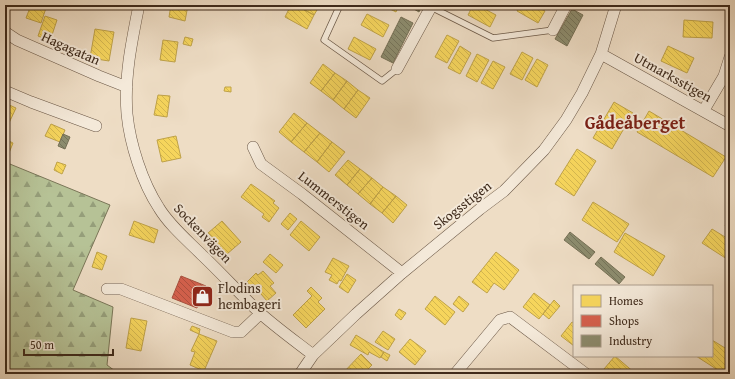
<svg xmlns="http://www.w3.org/2000/svg" width="735" height="379" viewBox="0 0 735 379" font-family="'Gentium Book Plus',serif">
  <style>
    .forest { fill: url(#forest-firs); stroke: #7a7658 }
    .homes { fill: url(#homes-back-hatch); stroke: #bfa248 }
    .shops { fill: url(#shops-back-hatch); stroke: #a8503e }
    .industry { fill: url(#industry-back-hatch); stroke: #756f55 }
    .lines { fill: none; stroke-linecap: round; stroke-linejoin: round }
    .service-casing { stroke: #6a5746; stroke-width: 7 }
    .minor-casing { stroke: #6a5746; stroke-width: 12 }
    .service { stroke: #f4e9d9; stroke-width: 5.5 }
    .minor { stroke: #f4e9d9; stroke-width: 11 }
    .labels { text-anchor: middle; dominant-baseline: central; stroke-width: 4; stroke-linejoin: round; paint-order: stroke }
    .street-label { font-size: 14px; fill: #3e2a1b; stroke: #f4e9d9 }
    .poi-label { font-size: 14px; fill: #3e2a1b; stroke: #f4e9d9; text-anchor: start }
    .district-label { font-size: 18px; font-weight: bold; fill: #7a1f14; stroke: #f4e9d9 }
  </style>
  <defs>
    <pattern id="forest-firs" width="22" height="20" patternUnits="userSpaceOnUse"><rect width="22" height="20" fill="#b6c296"/><path d="M5 1l3.5 6h-7zM16 11l3.5 6h-7z" fill="#959e7a"/></pattern>
    <pattern id="homes-back-hatch" width="6" height="6" patternUnits="userSpaceOnUse"><rect width="6" height="6" fill="#f6d55c"/><path d="M-1 5l2 2M0 0l6 6M5-1l2 2" fill="none" stroke="#d4b74f"/></pattern>
    <pattern id="shops-back-hatch" width="6" height="6" patternUnits="userSpaceOnUse"><rect width="6" height="6" fill="#d6604d"/><path d="M-1 5l2 2M0 0l6 6M5-1l2 2" fill="none" stroke="#af4f3f"/></pattern>
    <pattern id="industry-back-hatch" width="6" height="6" patternUnits="userSpaceOnUse"><rect width="6" height="6" fill="#8c8c6e"/><path d="M-1 5l2 2M0 0l6 6M5-1l2 2" fill="none" stroke="#74735a"/></pattern>
  </defs>
  <rect width="100%" height="100%" fill="#eeddc5"/>
  <filter id="stains"><feTurbulence type="fractalNoise" baseFrequency=".005" numOctaves="4"/><feColorMatrix values="0 0 0 0 .2 0 0 0 0 .09 0 0 0 0 .02 0 0 0 .5 -.17"/></filter>
  <radialGradient id="worn" r=".72"><stop offset=".6" stop-color="#630" stop-opacity="0"/><stop offset="1" stop-color="#630" stop-opacity=".3"/></radialGradient>
  <!-- forest -->
  <path class="forest" d="M 5,162 L 110,205 L 73,290 L 113,307 L 107,365 L 119,374 L 5,374 Z"/>
  <!-- homes -->
  <path class="homes" d="M 31,5 L 47,5 L 41,23 L 26,18 Z
    M 171,5 L 188,5 L 185,21 L 169,17 Z
    M 291,5 L 295,5 L 314,15 L 307,29 L 285,17 Z
    M 295,5 L 320,5 L 314,15 Z
    M 382,5 L 399,5 L 396,12 Z
    M 473,5 L 477,5 L 496,15 L 490,27 L 468,15 Z
    M 520,5 L 533,5 L 545,11 L 538,23 L 517,11 Z
    M 367,14 L 389,25 L 383,37 L 361,25 Z
    M 45,16 L 57,20 L 50,41 L 38,36 Z
    M 684,20 L 713,22 L 712,38 L 683,37 Z
    M 95,29 L 114,32 L 109,61 L 90,58 Z
    M 447,35 L 459,41 L 447,63 L 435,57 Z
    M 185,37 L 193,39 L 191,46 L 183,44 Z
    M 354,37 L 376,49 L 370,60 L 348,49 Z
    M 163,40 L 178,42 L 175,62 L 160,60 Z
    M 460,46 L 471,53 L 460,74 L 448,68 Z
    M 668,46 L 694,58 L 687,73 L 661,61 Z
    M 522,52 L 533,58 L 522,80 L 510,74 Z
    M 477,54 L 489,60 L 477,82 L 466,76 Z
    M 537,59 L 548,65 L 537,87 L 525,80 Z
    M 493,61 L 505,67 L 493,89 L 481,83 Z
    M 323,64 L 335,73 L 321,91 L 310,83 Z
    M 335,73 L 347,81 L 333,100 L 321,91 Z
    M 347,81 L 358,90 L 344,109 L 333,100 Z
    M 225,87 L 231,87 L 231,92 L 224,91 Z
    M 358,90 L 370,98 L 356,118 L 344,109 Z
    M 158,95 L 170,96 L 167,117 L 154,115 Z
    M 614,102 L 633,113 L 612,149 L 593,138 Z
    M 5,103 L 16,108 L 9,123 L 5,121 Z
    M 649,111 L 726,157 L 713,177 L 637,132 Z
    M 294,113 L 307,123 L 291,142 L 279,132 Z
    M 307,123 L 320,133 L 304,152 L 291,142 Z
    M 51,124 L 65,130 L 60,142 L 45,136 Z
    M 320,133 L 332,142 L 317,162 L 304,152 Z
    M 176,136 L 181,158 L 162,162 L 157,140 Z
    M 5,139 L 13,143 L 9,153 L 5,151 Z
    M 332,142 L 345,152 L 329,172 L 317,162 Z
    M 577,149 L 596,161 L 574,196 L 555,184 Z
    M 348,160 L 360,169 L 347,185 L 335,175 Z
    M 57,162 L 66,165 L 62,174 L 54,170 Z
    M 360,169 L 372,178 L 358,194 L 347,185 Z
    M 372,178 L 383,187 L 370,204 L 358,194 Z
    M 251,184 L 275,201 L 273,203 L 279,208 L 269,222 L 262,217 L 264,214 L 241,197 Z
    M 383,187 L 396,196 L 382,213 L 370,204 Z
    M 396,196 L 407,205 L 393,223 L 382,213 Z
    M 593,202 L 629,224 L 617,242 L 582,220 Z
    M 290,213 L 297,219 L 288,230 L 281,224 Z
    M 730,218 L 730,229 L 725,226 Z
    M 134,221 L 158,230 L 154,243 L 129,235 Z
    M 222,221 L 241,242 L 227,254 L 208,233 Z
    M 301,221 L 320,237 L 309,251 L 290,235 Z
    M 712,229 L 730,240 L 730,261 L 702,243 Z
    M 625,233 L 665,256 L 653,276 L 614,252 Z
    M 97,252 L 107,256 L 102,270 L 92,267 Z
    M 496,252 L 519,270 L 504,290 L 494,283 L 487,293 L 472,282 Z
    M 270,254 L 283,265 L 276,273 L 263,262 Z
    M 333,258 L 349,266 L 341,281 L 339,280 L 337,284 L 329,280 L 332,275 L 325,272 Z
    M 263,271 L 274,283 L 270,286 L 276,293 L 267,301 L 255,287 L 253,289 L 247,282 L 256,273 L 258,275 Z
    M 347,274 L 356,280 L 348,293 L 339,287 Z
    M 311,287 L 322,298 L 318,302 L 325,309 L 306,328 L 293,315 L 312,296 L 307,291 Z
    M 534,293 L 550,305 L 539,319 L 523,307 Z
    M 435,296 L 455,312 L 445,325 L 425,309 Z
    M 459,296 L 469,304 L 463,312 L 453,304 Z
    M 554,300 L 560,306 L 549,319 L 543,314 Z
    M 399,309 L 406,313 L 401,320 L 395,315 Z
    M 131,318 L 147,321 L 141,351 L 126,348 Z
    M 572,322 L 574,323 L 574,346 L 561,336 Z
    M 192,326 L 200,329 L 199,334 L 190,330 Z
    M 383,331 L 395,339 L 388,350 L 375,342 Z
    M 199,334 L 217,341 L 204,371 L 190,365 L 195,352 L 191,351 Z
    M 356,335 L 384,352 L 380,358 L 369,352 L 368,355 L 350,345 Z
    M 410,339 L 426,351 L 415,365 L 399,352 Z
    M 712,340 L 730,351 L 730,371 L 728,374 L 724,374 L 696,356 L 712,356 Z
    M 384,352 L 390,355 L 387,361 L 381,357 Z
    M 361,354 L 372,365 L 363,374 L 344,374 L 343,373 Z
    M 615,356 L 636,374 L 611,374 L 604,369 Z"/>
  <!-- shops -->
  <path class="shops" d="M 181,276 L 206,286 L 197,308 L 172,298 Z"/>
  <!-- industry -->
  <path class="industry" d="M 407,5 L 422,5 L 419,12 Z
    M 572,9 L 583,15 L 567,46 L 555,39 Z
    M 401,17 L 413,23 L 393,63 L 381,57 Z
    M 63,134 L 70,137 L 65,149 L 58,146 Z
    M 570,232 L 595,252 L 589,259 L 564,240 Z
    M 601,257 L 625,277 L 619,284 L 595,264 Z"/>
  <g class="lines">
    <defs>
      <path id="service" d="M 340,5 L 324,40 L 382,81 L 397,69
        M 431,7 L 493,38 L 553,30"/>
      <path id="minor" d="M 139,5 C 132,40 124,77 127,114 C 130,144 142,182 159,208 C 170,226 187,240 202,255 C 222,274 240,294 260,313 C 277,328 295,341 313,355
        M 553,30 L 566,5
        M 5,32 L 17,40 L 99,76 L 127,87
        M 601,54 L 730,126
        M 397,69 L 432,5
        M 5,91 L 31,102 L 96,126
        M 704,110 L 724,76 L 730,57
        M 253,147 L 261,164 L 302,194 L 402,273
        M 107,289 L 121,289 L 233,332 L 241,332 L 261,313
        M 300,374 L 313,355 L 356,314 L 402,273 L 480,209 L 504,191 L 544,150 L 566,120 L 582,93 L 601,54 L 616,5
        M 455,374 L 500,320 L 510,317 L 586,374"/>
    </defs>
    <!-- service casing -->
    <use href="#service" class="service-casing"/>
    <!-- minor casing -->
    <use href="#minor" class="minor-casing"/>
    <!-- service -->
    <use href="#service" class="service"/>
    <!-- minor -->
    <use href="#minor" class="minor"/>
  </g>
  <!-- icons -->
  <defs>
    <symbol id="shop-square" viewBox="-11 -11 22 22"><rect x="-9" y="-9" width="18" height="18" rx="4" fill="#8f2418" stroke="#f4e9d9"/><path d="M-5-2.5h2.3a2.7 3.5 0 0 1 5.4 0H5L5.5 6h-11ZM-1.5-2.5h3a1.5 2.3 0 0 0-3 0Z" fill="#fff"/></symbol>
  </defs>
  <g fill-rule="evenodd">
    <use href="#shop-square" x="190" y="284" width="25" height="25"/>
  </g>
  <g class="labels">
    <!-- street labels -->
    <g class="street-label">
      <text transform="translate(71 48) rotate(24)">Hagagatan</text>
      <text transform="translate(673 77) rotate(29)">Utmarksstigen</text>
      <text transform="translate(334 200) rotate(38)">Lummerstigen</text>
      <text transform="translate(462 205) rotate(-38)">Skogsstigen</text>
      <text transform="translate(203 233) rotate(46)">Sockenvägen</text>
    </g>
    <!-- poi labels -->
    <g class="poi-label">
      <text x="218" y="288">Flodins<tspan x="218" dy="16">hembageri</tspan></text>
    </g>
    <!-- district labels -->
    <g class="district-label">
      <text x="635" y="122">Gådeåberget</text>
    </g>
  </g>
  <!-- margin -->
  <rect width="735" height="379" fill="none" stroke="#eeddc5" stroke-width="20"/>
  <rect x="6" y="6" width="723" height="367" fill="none" stroke="#3e2a1b" stroke-width="2"/>
  <rect x="10" y="10" width="715" height="359" fill="none" stroke="#3e2a1b"/>
  <!-- legend -->
  <rect x="573" y="285" width="140" height="72" fill="#f4e9d9" stroke="#ab9d8d"/>
  <rect x="581" y="295" width="20" height="12" fill="#f6d55c" stroke="#ab9d8d"/>
  <text x="609" y="305" font-size="12" fill="#3e2a1b">Homes</text>
  <rect x="581" y="315" width="20" height="12" fill="#d6604d" stroke="#ab9d8d"/>
  <text x="609" y="325" font-size="12" fill="#3e2a1b">Shops</text>
  <rect x="581" y="335" width="20" height="12" fill="#8c8c6e" stroke="#ab9d8d"/>
  <text x="609" y="345" font-size="12" fill="#3e2a1b">Industry</text>
  <!-- scale -->
  <path d="M24 349v6h89v-6" fill="none" stroke="#3e2a1b" stroke-width="2"/>
  <text x="30" y="349" font-size="12" fill="#3e2a1b" stroke="#f4e9d9" stroke-width="3" paint-order="stroke">50 m</text>
  <rect width="100%" height="100%" filter="url(#stains)"/>
  <rect width="100%" height="100%" fill="url(#worn)"/>
</svg>
